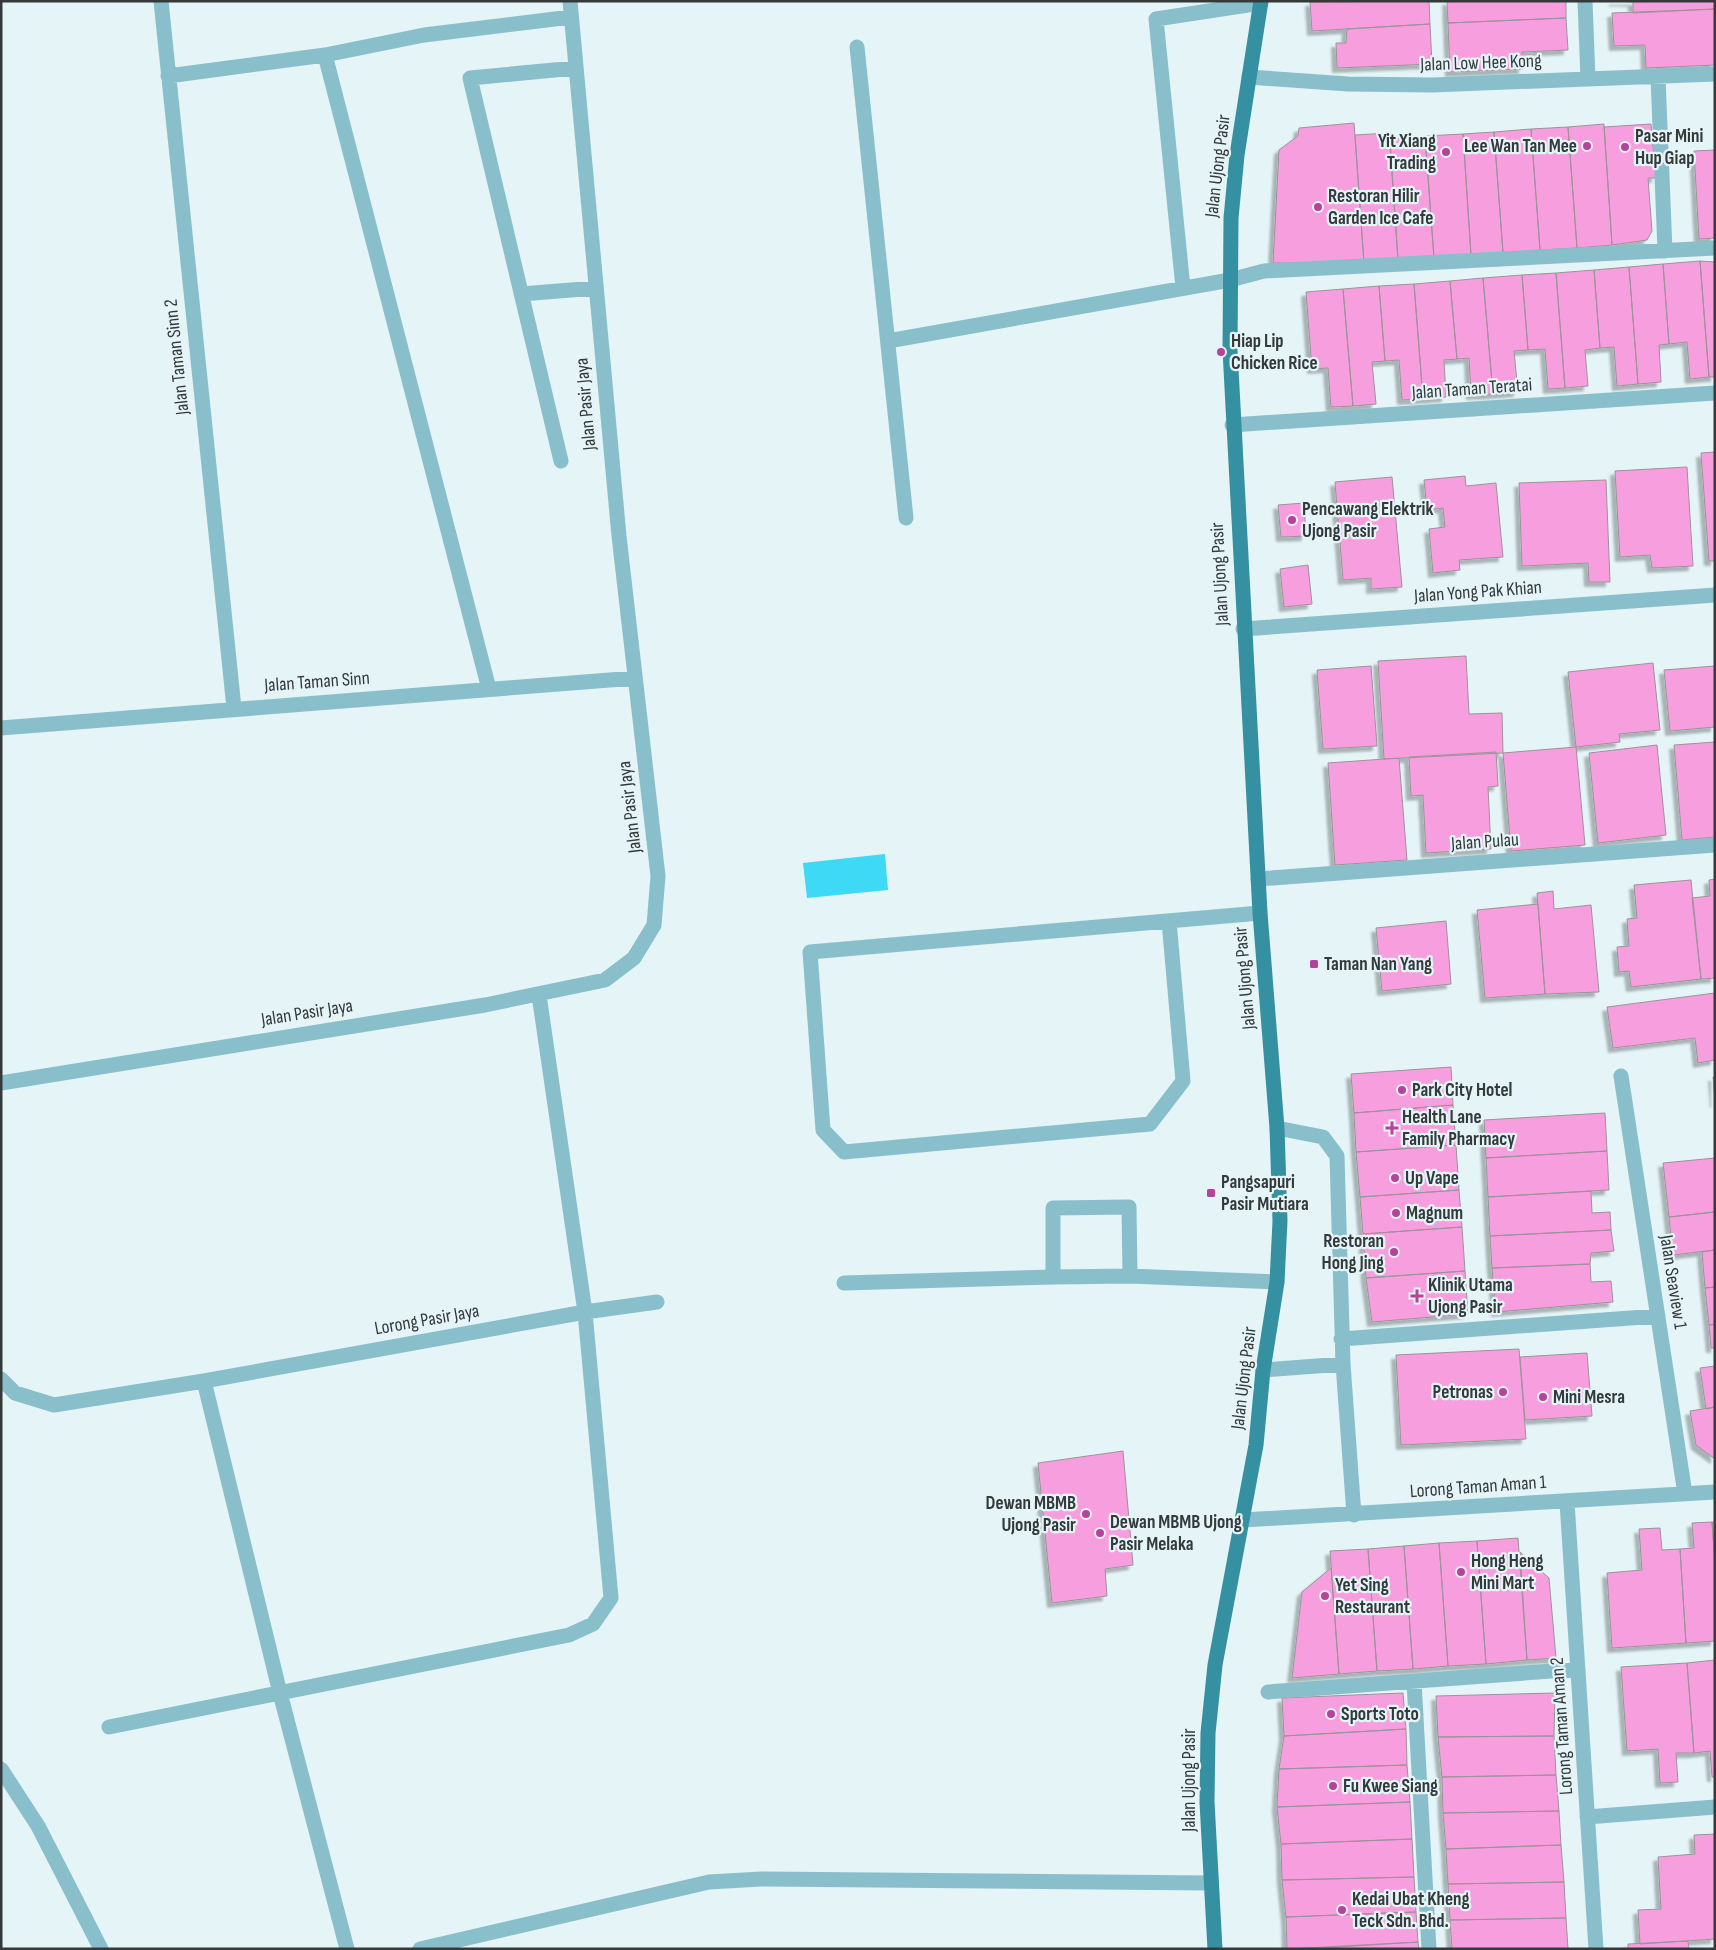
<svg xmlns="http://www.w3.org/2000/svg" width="1716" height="1950" viewBox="0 0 1716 1950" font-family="'Sofia Sans Condensed',sans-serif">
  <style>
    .water { fill: #3dd9f5 }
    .building { fill: #f79fde; stroke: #9d9299; filter: url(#shadow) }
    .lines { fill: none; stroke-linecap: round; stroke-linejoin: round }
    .minor { stroke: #89bfcb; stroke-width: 15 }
    .major { stroke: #3590a1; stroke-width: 15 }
    .poi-dot { fill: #b6429b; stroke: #e5f4f7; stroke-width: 2 }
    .labels { text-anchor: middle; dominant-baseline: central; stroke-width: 4.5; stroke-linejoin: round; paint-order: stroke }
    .street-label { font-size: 19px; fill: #34393a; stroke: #e5f4f7 }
    .poi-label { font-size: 19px; font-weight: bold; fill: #34393a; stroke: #e5f4f7; text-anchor: start }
  </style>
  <defs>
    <filter id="shadow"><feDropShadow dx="-4.5" dy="4.5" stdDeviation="1" flood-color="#0004"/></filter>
  </defs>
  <rect width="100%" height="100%" fill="#e5f4f7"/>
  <!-- water -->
  <path class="water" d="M 885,854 L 888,890 L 807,898 L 803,863 Z"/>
  <!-- building -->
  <path class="building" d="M 1429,1 L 1430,24 L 1312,31 L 1310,2 Z
    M 1447,1 L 1566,1 L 1566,18 L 1448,23 Z
    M 1613,1 L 1715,1 L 1715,9 L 1633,13 L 1633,2 Z
    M 1715,9 L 1715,65 L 1646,68 L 1645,45 L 1614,46 L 1612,13 Z
    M 1566,18 L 1568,50 L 1522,52 L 1523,69 L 1450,72 L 1448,23 Z
    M 1430,24 L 1432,64 L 1337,68 L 1336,43 L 1346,43 L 1347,29 Z
    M 1354,123 L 1364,263 L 1273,263 L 1279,150 L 1298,136 L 1299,128 Z
    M 1604,124 L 1612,245 L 1577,248 L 1568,127 Z
    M 1651,124 L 1656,178 L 1648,178 L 1652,231 L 1647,240 L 1612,245 L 1604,127 Z
    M 1568,127 L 1577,248 L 1540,250 L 1531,129 Z
    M 1531,129 L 1540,250 L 1503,253 L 1494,132 Z
    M 1494,132 L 1503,253 L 1471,255 L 1463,134 Z
    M 1389,133 L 1398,260 L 1364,263 L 1355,135 Z
    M 1463,134 L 1471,255 L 1434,258 L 1425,136 Z
    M 1425,136 L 1434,258 L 1398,260 L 1390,139 Z
    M 1715,150 L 1715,238 L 1699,239 L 1694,151 Z
    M 1700,261 L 1715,262 L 1715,377 L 1709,377 Z
    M 1700,261 L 1709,377 L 1690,379 L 1687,342 L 1669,344 L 1663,264 Z
    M 1663,264 L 1669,344 L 1659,345 L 1661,382 L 1638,384 L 1629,267 Z
    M 1629,267 L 1638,384 L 1617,386 L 1614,347 L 1600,348 L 1594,270 Z
    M 1594,270 L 1600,348 L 1585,350 L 1588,386 L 1565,388 L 1556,273 Z
    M 1556,273 L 1565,388 L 1548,389 L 1545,349 L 1528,350 L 1522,275 Z
    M 1522,275 L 1528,350 L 1514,351 L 1518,392 L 1493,394 L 1483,278 Z
    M 1483,278 L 1493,394 L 1471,395 L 1469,358 L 1457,359 L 1450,281 Z
    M 1450,281 L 1457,359 L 1444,360 L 1446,397 L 1423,399 L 1414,284 Z
    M 1414,284 L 1423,399 L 1402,400 L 1399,360 L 1385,361 L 1379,286 Z
    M 1379,286 L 1385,361 L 1372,362 L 1376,404 L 1353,406 L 1343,289 Z
    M 1343,289 L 1353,406 L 1331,407 L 1328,368 L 1312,369 L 1306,292 Z
    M 1715,452 L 1715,561 L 1709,561 L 1701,453 Z
    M 1687,467 L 1693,566 L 1652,568 L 1650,555 L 1620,557 L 1615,471 Z
    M 1465,476 L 1466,486 L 1496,483 L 1503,557 L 1459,560 L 1460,570 L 1433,573 L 1429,529 L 1445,527 L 1443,508 L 1427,510 L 1424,480 Z
    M 1392,477 L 1402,587 L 1371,589 L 1371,578 L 1343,580 L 1335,482 Z
    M 1606,480 L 1610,582 L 1589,582 L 1588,563 L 1522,566 L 1519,483 Z
    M 1304,503 L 1306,536 L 1281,537 L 1278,505 Z
    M 1308,565 L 1312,604 L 1284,607 L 1280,569 Z
    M 1466,656 L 1469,714 L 1502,713 L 1503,753 L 1384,759 L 1378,661 Z
    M 1653,663 L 1660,730 L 1619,734 L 1620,742 L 1576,747 L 1568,672 Z
    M 1371,666 L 1377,746 L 1323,749 L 1317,670 Z
    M 1715,666 L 1715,727 L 1670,731 L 1664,670 Z
    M 1715,742 L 1715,837 L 1682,840 L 1674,745 Z
    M 1657,745 L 1666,835 L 1598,843 L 1589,753 Z
    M 1576,747 L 1585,845 L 1511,851 L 1503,753 Z
    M 1496,752 L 1498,786 L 1488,787 L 1491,849 L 1426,853 L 1423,795 L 1411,796 L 1409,757 Z
    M 1399,758 L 1407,860 L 1335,865 L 1328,763 Z
    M 1715,879 L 1715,978 L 1701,979 L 1692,898 L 1710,896 L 1709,880 Z
    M 1691,880 L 1701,979 L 1631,987 L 1629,971 L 1619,972 L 1617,947 L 1629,946 L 1627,919 L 1637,918 L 1634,885 Z
    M 1553,891 L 1554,909 L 1591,905 L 1599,992 L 1545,994 L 1537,893 Z
    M 1538,904 L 1545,994 L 1485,998 L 1477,910 Z
    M 1446,921 L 1451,984 L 1382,991 L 1376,928 Z
    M 1715,993 L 1715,1060 L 1698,1063 L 1695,1038 L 1613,1048 L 1607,1007 Z
    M 1451,1067 L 1453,1105 L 1354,1113 L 1351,1074 Z
    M 1713,1077 L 1715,1077 L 1715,1103 Z
    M 1453,1105 L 1456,1145 L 1356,1152 L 1354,1113 Z
    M 1605,1113 L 1607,1151 L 1486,1158 L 1484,1120 Z
    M 1456,1145 L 1459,1190 L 1360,1197 L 1356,1152 Z
    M 1607,1151 L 1609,1190 L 1488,1197 L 1486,1158 Z
    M 1715,1158 L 1715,1212 L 1669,1217 L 1663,1163 Z
    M 1459,1190 L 1462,1227 L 1363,1234 L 1360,1197 Z
    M 1591,1191 L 1592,1213 L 1610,1212 L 1611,1230 L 1490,1236 L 1488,1197 Z
    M 1715,1212 L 1715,1250 L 1673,1255 L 1669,1217 Z
    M 1462,1227 L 1465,1271 L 1366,1278 L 1363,1234 Z
    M 1611,1230 L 1614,1251 L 1591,1253 L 1590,1264 L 1492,1268 L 1490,1236 Z
    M 1715,1250 L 1715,1287 L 1705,1288 L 1702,1252 Z
    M 1590,1264 L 1591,1282 L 1611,1281 L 1613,1302 L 1496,1312 L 1492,1268 Z
    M 1465,1271 L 1468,1314 L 1372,1322 L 1366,1278 Z
    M 1715,1287 L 1715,1324 L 1709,1325 L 1705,1288 Z
    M 1715,1324 L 1715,1348 L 1711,1348 L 1709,1325 Z
    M 1519,1349 L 1526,1439 L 1401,1445 L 1396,1355 Z
    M 1587,1353 L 1592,1416 L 1525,1420 L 1520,1357 Z
    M 1715,1366 L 1715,1407 L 1706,1409 L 1700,1368 Z
    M 1715,1407 L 1715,1459 L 1696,1445 L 1690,1411 Z
    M 1123,1451 L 1133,1565 L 1105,1569 L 1107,1596 L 1052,1603 L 1038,1463 Z
    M 1712,1522 L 1715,1522 L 1715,1563 Z
    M 1712,1522 L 1715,1563 L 1715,1641 L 1686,1643 L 1680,1549 L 1694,1548 L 1692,1523 Z
    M 1660,1528 L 1662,1550 L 1680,1549 L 1686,1643 L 1612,1648 L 1607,1573 L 1642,1570 L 1639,1529 Z
    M 1518,1538 L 1527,1660 L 1486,1664 L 1477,1541 Z
    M 1477,1541 L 1486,1664 L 1448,1666 L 1439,1543 Z
    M 1439,1543 L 1448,1666 L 1413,1669 L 1404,1546 Z
    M 1404,1546 L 1413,1669 L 1377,1671 L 1368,1549 Z
    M 1368,1549 L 1377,1671 L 1339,1674 L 1330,1551 Z
    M 1520,1552 L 1549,1578 L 1556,1658 L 1527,1660 Z
    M 1331,1568 L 1339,1674 L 1292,1678 L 1302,1592 Z
    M 1715,1660 L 1715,1777 L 1712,1777 L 1710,1751 L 1694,1753 L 1687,1663 Z
    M 1687,1663 L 1694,1753 L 1676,1753 L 1678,1782 L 1660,1783 L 1658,1749 L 1627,1751 L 1621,1667 Z
    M 1403,1693 L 1406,1729 L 1284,1736 L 1282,1698 Z
    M 1555,1693 L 1554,1736 L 1438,1737 L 1436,1696 Z
    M 1406,1729 L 1407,1765 L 1279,1769 L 1284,1736 Z
    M 1554,1736 L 1556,1775 L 1442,1777 L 1438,1737 Z
    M 1407,1765 L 1410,1802 L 1277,1807 L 1279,1769 Z
    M 1556,1775 L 1559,1811 L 1443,1813 L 1442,1777 Z
    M 1410,1802 L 1412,1839 L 1281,1844 L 1277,1807 Z
    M 1559,1811 L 1561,1845 L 1446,1849 L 1443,1813 Z
    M 1715,1834 L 1715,1939 L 1640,1944 L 1638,1910 L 1661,1909 L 1658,1857 L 1695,1854 L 1694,1835 Z
    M 1412,1839 L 1414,1877 L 1282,1880 L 1281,1844 Z
    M 1561,1845 L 1564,1882 L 1448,1884 L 1446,1849 Z
    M 1414,1877 L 1416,1912 L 1286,1917 L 1282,1880 Z
    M 1564,1882 L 1566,1918 L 1450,1920 L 1448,1884 Z
    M 1416,1912 L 1418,1942 L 1287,1949 L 1286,1917 Z
    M 1566,1918 L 1568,1949 L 1452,1949 L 1450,1920 Z
    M 1688,1941 L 1689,1949 L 1628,1949 L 1628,1944 Z
    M 1418,1942 L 1419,1949 L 1307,1949 Z"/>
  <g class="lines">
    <!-- minor -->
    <path class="minor" d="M 161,1 L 234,708
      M 1585,1 L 1588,79
      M 857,47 L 906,518
      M 325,55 L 424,35 L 571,17
      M 168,76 L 325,55 L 489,689
      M 1249,77 L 1348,84 L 1432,85 L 1715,74
      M 1658,77 L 1665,251
      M 1183,288 L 1156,19 L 1261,3
      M 521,294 L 596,288
      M 888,341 L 1230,280 L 1264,271 L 1715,248
      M 1232,425 L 1715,393
      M 561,461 L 470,78 L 575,68
      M 1243,629 L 1715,595
      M 1,728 L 635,678
      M 1258,879 L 1715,845
      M 1169,921 L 1183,1081 L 1150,1124 L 844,1152 L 823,1130 L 810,952 L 1260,913
      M 1621,1076 L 1685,1494
      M 1,1083 L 485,1005 L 605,980 L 634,958 L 654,925 L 658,876 L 619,536 L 570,1
      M 1277,1128 L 1323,1137 L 1337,1156 L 1343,1364
      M 1130,1276 L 1129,1207 L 1053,1208 L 1053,1277 L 1130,1276 L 1277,1282
      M 844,1283 L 1053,1277
      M 1341,1339 L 1658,1316
      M 1263,1370 L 1343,1364 L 1354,1515
      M 1,1379 L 15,1393 L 54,1405 L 204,1381 L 585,1312 L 657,1302
      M 204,1381 L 280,1693 L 347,1949
      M 1567,1502 L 1596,1949
      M 1243,1520 L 1715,1492
      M 1414,1682 L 1429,1949
      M 1268,1692 L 1578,1669
      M 109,1727 L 569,1635 L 593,1624 L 611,1598 L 585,1312 L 539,995
      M 1,1769 L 38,1826 L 101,1949
      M 1587,1817 L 1715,1807
      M 420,1949 L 709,1882 L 761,1879 L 1211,1883"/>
    <!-- major -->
    <path class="major" d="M 1215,1949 L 1207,1802 L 1208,1733 L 1215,1665 L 1256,1445 L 1263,1370 L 1277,1282 L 1280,1221 L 1277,1128 L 1260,913 L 1230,350 L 1231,218 L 1237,155 L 1261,1"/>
  </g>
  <!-- markers -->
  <g class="poi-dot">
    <circle cx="1587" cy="146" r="5"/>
    <circle cx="1625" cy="147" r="5"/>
    <circle cx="1446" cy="152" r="5"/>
    <circle cx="1318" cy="207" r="5"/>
    <circle cx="1221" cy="352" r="5"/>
    <circle cx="1292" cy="520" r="5"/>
    <rect x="1309" y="959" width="10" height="10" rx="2.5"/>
    <circle cx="1402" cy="1090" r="5"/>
    <path d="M1389.5 1120.5h5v5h5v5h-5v5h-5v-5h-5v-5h5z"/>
    <circle cx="1395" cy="1178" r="5"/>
    <rect x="1206" y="1188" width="10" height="10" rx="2.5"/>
    <circle cx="1396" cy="1213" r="5"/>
    <circle cx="1394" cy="1252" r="5"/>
    <path d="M1414.5 1288.5h5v5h5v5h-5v5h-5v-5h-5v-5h5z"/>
    <circle cx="1503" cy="1392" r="5"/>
    <circle cx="1543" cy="1397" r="5"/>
    <circle cx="1086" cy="1514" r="5"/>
    <circle cx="1100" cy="1533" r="5"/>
    <circle cx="1461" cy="1572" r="5"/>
    <circle cx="1325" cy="1596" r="5"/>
    <circle cx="1331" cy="1714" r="5"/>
    <circle cx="1333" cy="1786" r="5"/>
    <circle cx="1342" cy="1910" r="5"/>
  </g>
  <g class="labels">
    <!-- street labels -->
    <g class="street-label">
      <text transform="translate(1481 63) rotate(-2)">Jalan Low Hee Kong</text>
      <text transform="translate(1218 166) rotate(-83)">Jalan Ujong Pasir</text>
      <text transform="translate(177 357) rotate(-96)">Jalan Taman Sinn 2</text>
      <text transform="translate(1472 389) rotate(-4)">Jalan Taman Teratai</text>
      <text transform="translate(586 404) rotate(-95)">Jalan Pasir Jaya</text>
      <text transform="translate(1220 574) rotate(-93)">Jalan Ujong Pasir</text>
      <text transform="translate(1478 592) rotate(-4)">Jalan Yong Pak Khian</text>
      <text transform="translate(317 682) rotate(-4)">Jalan Taman Sinn</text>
      <text transform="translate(630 807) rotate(-97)">Jalan Pasir Jaya</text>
      <text transform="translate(1485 842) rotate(-4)">Jalan Pulau</text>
      <text transform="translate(1245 978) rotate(-95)">Jalan Ujong Pasir</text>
      <text transform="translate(307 1013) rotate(-9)">Jalan Pasir Jaya</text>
      <text transform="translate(1673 1282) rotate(81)">Jalan Seaview 1</text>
      <text transform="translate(427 1320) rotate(-10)">Lorong Pasir Jaya</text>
      <text transform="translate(1244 1378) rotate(-83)">Jalan Ujong Pasir</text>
      <text transform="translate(1478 1487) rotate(-4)">Lorong Taman Aman 1</text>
      <text transform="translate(1562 1726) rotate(-94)">Lorong Taman Aman 2</text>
      <text transform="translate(1189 1780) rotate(-90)">Jalan Ujong Pasir</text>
    </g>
    <!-- poi labels -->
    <g class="poi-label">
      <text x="1635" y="136">Pasar Mini<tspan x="1635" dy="22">Hup Giap</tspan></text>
      <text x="1436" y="141" text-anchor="end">Yit Xiang<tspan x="1436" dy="22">Trading</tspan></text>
      <text x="1577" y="146" text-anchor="end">Lee Wan Tan Mee</text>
      <text x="1328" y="196">Restoran Hilir<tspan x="1328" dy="22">Garden Ice Cafe</tspan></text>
      <text x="1231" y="341">Hiap Lip<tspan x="1231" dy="22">Chicken Rice</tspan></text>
      <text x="1302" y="509">Pencawang Elektrik<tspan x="1302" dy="22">Ujong Pasir</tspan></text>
      <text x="1324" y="964">Taman Nan Yang</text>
      <text x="1412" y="1090">Park City Hotel</text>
      <text x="1402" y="1117">Health Lane<tspan x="1402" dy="22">Family Pharmacy</tspan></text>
      <text x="1405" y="1178">Up Vape</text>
      <text x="1221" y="1182">Pangsapuri<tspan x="1221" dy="22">Pasir Mutiara</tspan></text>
      <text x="1406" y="1213">Magnum</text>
      <text x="1384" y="1241" text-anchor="end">Restoran<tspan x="1384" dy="22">Hong Jing</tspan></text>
      <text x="1428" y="1285">Klinik Utama<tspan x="1428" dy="22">Ujong Pasir</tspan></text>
      <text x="1493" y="1392" text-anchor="end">Petronas</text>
      <text x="1553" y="1397">Mini Mesra</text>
      <text x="1076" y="1503" text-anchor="end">Dewan MBMB<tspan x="1076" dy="22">Ujong Pasir</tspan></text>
      <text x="1110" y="1522">Dewan MBMB Ujong<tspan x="1110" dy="22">Pasir Melaka</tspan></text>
      <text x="1471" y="1561">Hong Heng<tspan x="1471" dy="22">Mini Mart</tspan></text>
      <text x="1335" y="1585">Yet Sing<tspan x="1335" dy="22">Restaurant</tspan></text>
      <text x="1341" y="1714">Sports Toto</text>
      <text x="1343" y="1786">Fu Kwee Siang</text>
      <text x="1352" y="1899">Kedai Ubat Kheng<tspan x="1352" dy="22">Teck Sdn. Bhd.</tspan></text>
    </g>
  </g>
  <!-- border -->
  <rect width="1716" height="1950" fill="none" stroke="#34393a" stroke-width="5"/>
</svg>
